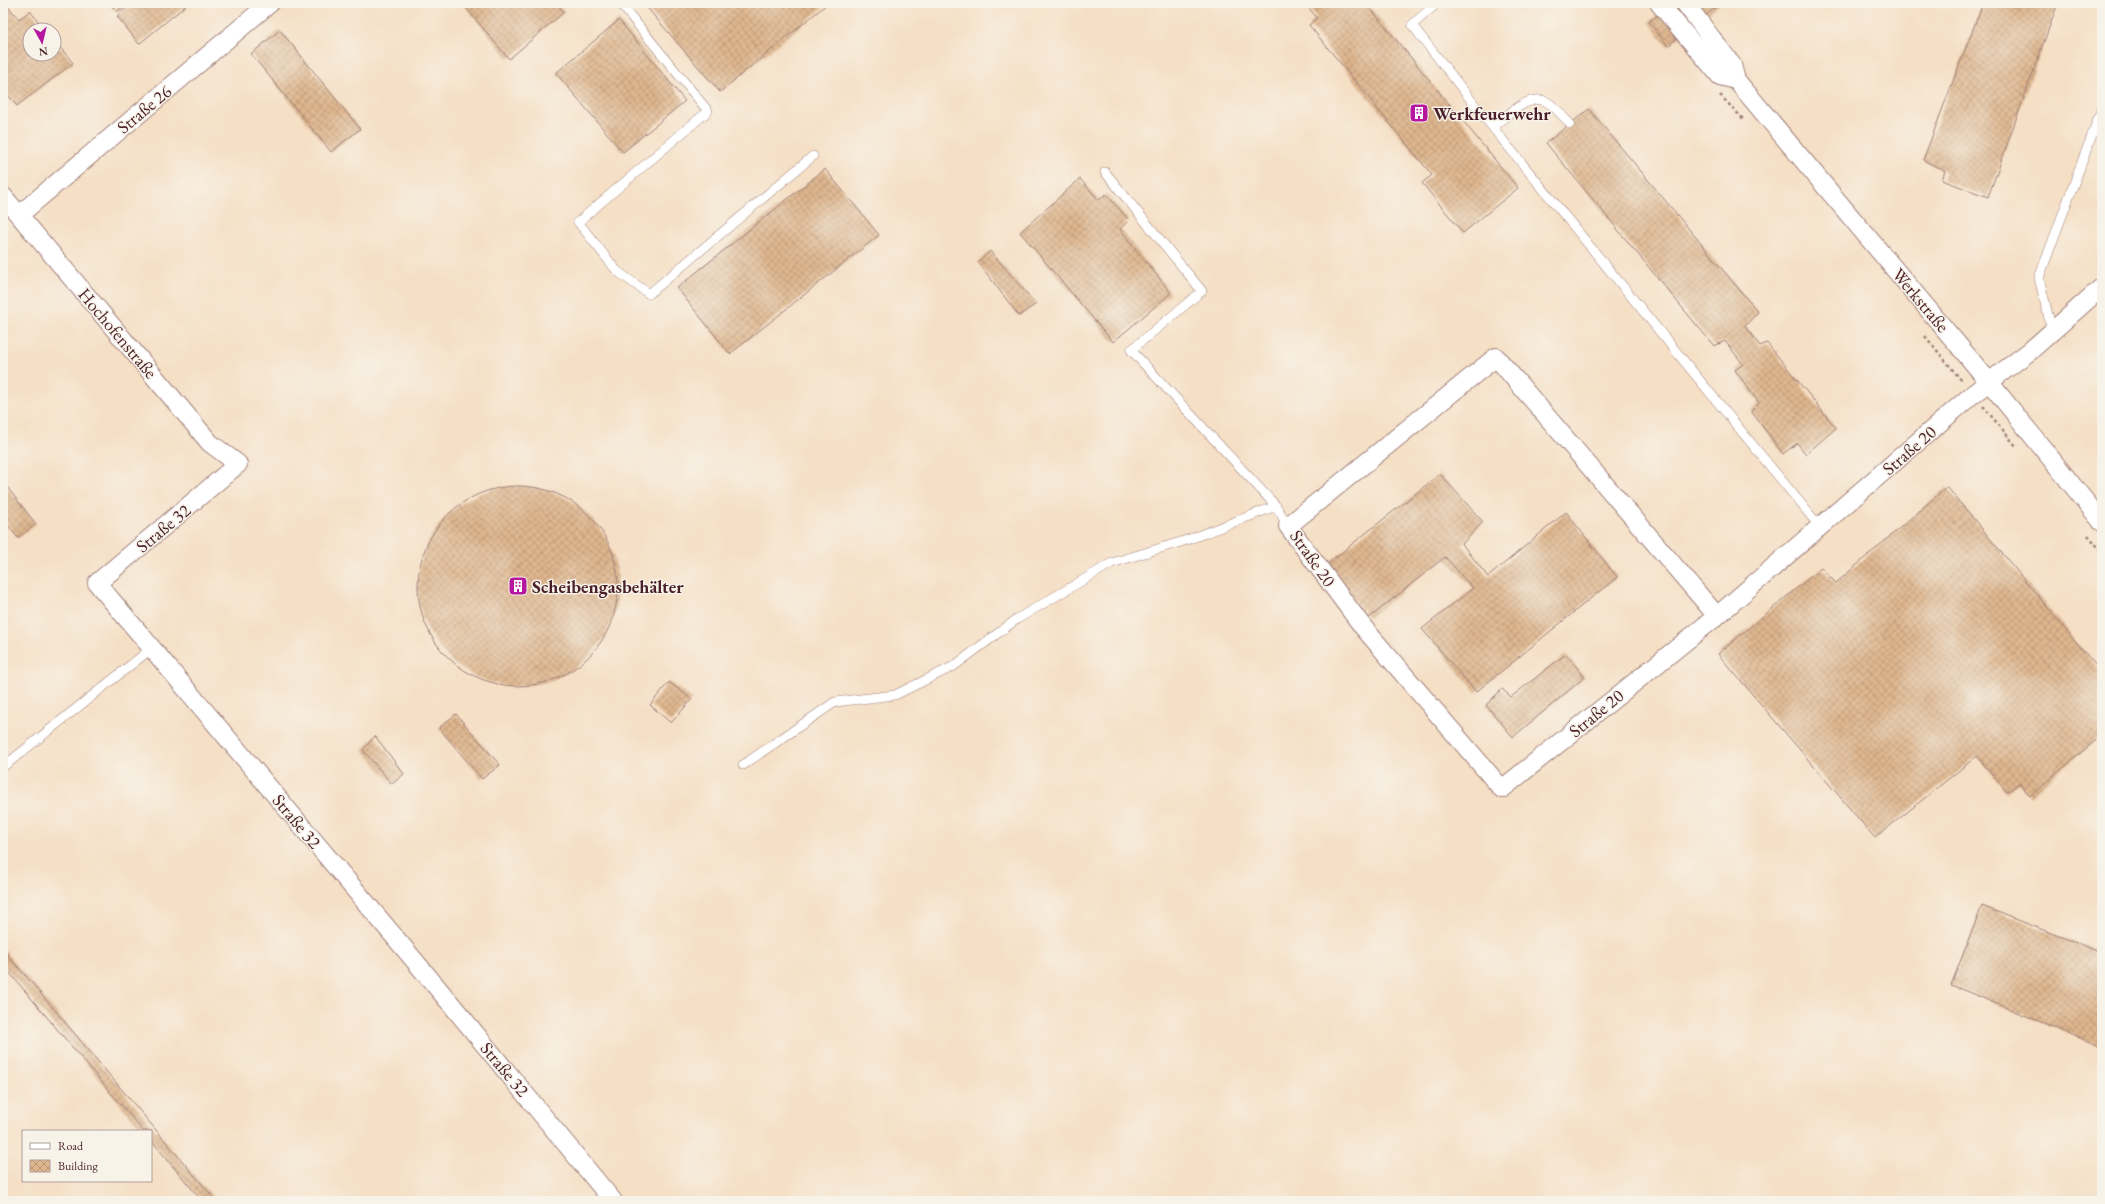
<svg xmlns="http://www.w3.org/2000/svg" width="2105" height="1204" viewBox="0 0 2105 1204" font-family="'EB Garamond',serif">
  <style>
    .building { fill: url(#building-cross-hatch) }
    .lines { fill: none; stroke-linecap: round; stroke-linejoin: round }
    .service-casing { stroke: #a07f78; stroke-width: 10 }
    .minor-casing { stroke: #a07f78; stroke-width: 20 }
    .path { stroke: #a07f78; stroke-width: 2.5; stroke-dasharray: 3 3; stroke-linecap: butt }
    .service { stroke: #fff; stroke-width: 9 }
    .minor { stroke: #fff; stroke-width: 18 }
    .labels { text-anchor: middle; dominant-baseline: central; stroke-width: 3; stroke-linejoin: round; paint-order: stroke }
    .street-label { font-size: 18px; fill: #4a1f2b; stroke: #f7f3e8 }
    .poi-label { font-size: 18px; font-weight: bold; fill: #4a1f2b; stroke: #f7f3e8; text-anchor: start }
  </style>
  <defs>
    <pattern id="building-cross-hatch" width="8" height="8" patternUnits="userSpaceOnUse"><rect width="8" height="8" fill="#dfb78f"/><path d="M0 0l8 8M0 8l8-8" fill="none" stroke="#b79475"/></pattern>
  </defs>
  <rect width="100%" height="100%" fill="#f7f3e8"/>
  <filter id="ink" filterUnits="userSpaceOnUse"><feTurbulence type="fractalNoise" baseFrequency=".025" numOctaves="2"/><feDisplacementMap in="SourceGraphic" scale="8" xChannelSelector="R" yChannelSelector="G"/><feConvolveMatrix kernelMatrix="1 2 1 2 8 2 1 2 1" color-interpolation-filters="sRGB"/></filter>
  <filter id="wash" filterUnits="userSpaceOnUse"><feTurbulence type="fractalNoise" baseFrequency=".012" numOctaves="4" result="noise"/><feDisplacementMap in="SourceGraphic" scale="16" xChannelSelector="R" yChannelSelector="G"/><feGaussianBlur stdDeviation="0.9" result="paint"/><feColorMatrix in="noise" values="0 0 0 0 0 0 0 0 0 0 0 0 0 0 0 0 0 1.4 0 .05"/><feComposite in="paint" operator="in"/></filter>
  <g filter="url(#wash)">
    <rect width="100%" height="100%" fill="#f5dfc5"/>
    <g id="blocks">
      <!-- building -->
      <path class="building" d="M 3,3 L 5,3 L 19,19 L 30,11 L 45,30 L 30,30 L 30,54 L 54,54 L 54,40 L 73,63 L 17,106 L 3,89 Z
        M 109,3 L 128,3 L 117,12 Z
        M 133,3 L 189,3 L 139,44 L 117,16 Z
        M 462,3 L 556,3 L 564,12 L 509,59 Z
        M 643,3 L 828,3 L 720,92 Z
        M 1305,3 L 1366,3 L 1518,188 L 1463,233 L 1422,183 L 1432,175 L 1309,25 L 1317,18 Z
        M 1673,3 L 1721,3 L 1668,46 L 1649,22 Z
        M 1983,3 L 2058,3 L 1988,197 L 1942,180 L 1945,171 L 1923,160 Z
        M 619,20 L 685,101 L 623,152 L 556,73 Z
        M 280,30 L 360,129 L 331,152 L 251,54 Z
        M 1589,109 L 1758,312 L 1745,326 L 1760,346 L 1767,343 L 1836,428 L 1806,454 L 1797,443 L 1783,454 L 1751,411 L 1759,403 L 1735,370 L 1743,364 L 1725,341 L 1714,346 L 1546,143 Z
        M 825,169 L 879,235 L 730,354 L 677,288 Z
        M 1080,179 L 1099,200 L 1106,194 L 1129,220 L 1120,229 L 1171,293 L 1113,342 L 1020,232 Z
        M 990,251 L 1036,304 L 1019,316 L 978,262 Z
        M 1440,474 L 1483,522 L 1462,544 L 1488,577 L 1566,512 L 1617,577 L 1476,692 L 1422,629 L 1473,588 L 1445,557 L 1369,618 L 1326,565 Z
        M418 586a100 100 0 1 1 200 0a100 100 0 1 1-200 0Z
        M 7,487 L 36,524 L 18,538 L 3,519 L 3,490 Z
        M 1947,487 L 2102,673 L 2102,735 L 2030,796 L 2019,783 L 2007,792 L 1977,756 L 1875,838 L 1718,654 L 1821,568 L 1836,583 Z
        M 1566,654 L 1585,677 L 1513,737 L 1486,705 L 1502,689 L 1511,697 Z
        M 669,682 L 692,699 L 671,723 L 650,705 Z
        M 456,714 L 500,765 L 482,779 L 439,728 Z
        M 375,736 L 404,774 L 392,784 L 363,750 Z
        M 1982,906 L 2102,953 L 2102,1047 L 1951,985 Z
        M 3,949 L 216,1201 L 202,1201 L 151,1140 L 151,1131 L 143,1131 L 3,965 Z"/>
    </g>
  </g>
  <g filter="url(#ink)">
    <use href="#blocks" fill-opacity="0" stroke="#a07f78" stroke-width="1"/>
    <g class="lines">
      <defs>
        <path id="service" d="M 620,3 L 708,111 L 578,222 L 617,271 L 649,294 L 813,156
          M 1437,3 L 1412,25 L 1493,128 L 1820,527
          M 1493,128 C 1505,117 1530,92 1547,102 C 1556,107 1563,117 1570,124
          M 1105,172 L 1202,291 L 1131,350 L 1276,506 L 1288,526
          M 2052,331 L 2039,278 L 2102,108
          M 743,765 L 835,702 L 895,695 L 954,666 L 1017,619 L 1112,563 L 1187,540 L 1276,506
          M 3,767 L 152,648"/>
        <path id="minor" d="M 1659,3 L 1720,76 L 1736,80
          M 1685,3 L 1732,65 L 1736,80 L 1990,383 L 2102,522
          M 3,196 L 210,443 L 238,464 L 97,583 L 451,1004 L 613,1201
          M 19,215 L 270,3
          M 1717,616 L 1496,357 L 1288,526 L 1363,627 L 1502,789 L 1717,616 L 1973,394 L 2030,351 L 2102,287"/>
      </defs>
      <!-- service casing -->
      <use href="#service" class="service-casing"/>
      <!-- minor casing -->
      <use href="#minor" class="minor-casing"/>
      <!-- path -->
      <path class="path" d="M 1720,95 L 1744,120
        M 1925,336 L 1962,381
        M 1983,406 L 2016,446
        M 2088,535 L 2102,552"/>
      <!-- service -->
      <use href="#service" class="service"/>
      <!-- minor -->
      <use href="#minor" class="minor"/>
    </g>
  </g>
  <!-- icons -->
  <defs>
    <symbol id="building-square" viewBox="-11 -11 22 22"><rect x="-9" y="-9" width="18" height="18" rx="4" fill="#b5179e" stroke="#f7f3e8"/><path d="M-4-6H4V6H1V3H-1V6H-4ZM-2.5-4.3h1.7v1.8h-1.7ZM.8-4.3h1.7v1.8H.8ZM-2.5-1h1.7V.8h-1.7ZM.8-1h1.7V.8H.8Z" fill="#fff"/></symbol>
  </defs>
  <g fill-rule="evenodd">
    <use href="#building-square" x="1408" y="102" width="22" height="22"/>
    <use href="#building-square" x="507" y="575" width="22" height="22"/>
  </g>
  <g class="labels">
    <!-- street labels -->
    <g class="street-label">
      <text transform="translate(144 109) rotate(-40)">Straße 26</text>
      <text transform="translate(1921 300) rotate(50)">Werkstraße</text>
      <text transform="translate(118 333) rotate(50)">Hochofenstraße</text>
      <text transform="translate(1909 450) rotate(-41)">Straße 20</text>
      <text transform="translate(163 528) rotate(-40)">Straße 32</text>
      <text transform="translate(1313 558) rotate(55)">Straße 20</text>
      <text transform="translate(1596 713) rotate(-39)">Straße 20</text>
      <text transform="translate(297 821) rotate(50)">Straße 32</text>
      <text transform="translate(505 1069) rotate(50)">Straße 32</text>
    </g>
    <!-- poi labels -->
    <g class="poi-label">
      <text x="1433" y="113">Werkfeuerwehr</text>
      <text x="532" y="586">Scheibengasbehälter</text>
    </g>
  </g>
  <!-- margin -->
  <rect width="2105" height="1204" fill="none" stroke="#f7f3e8" stroke-width="16"/>
  <!-- legend -->
  <rect x="22" y="1130" width="130" height="52" fill="#f7f3e8" stroke="#b29e9c"/>
  <rect x="30" y="1143" width="20" height="6" fill="#ffffff" stroke="#b29e9c"/>
  <text x="58" y="1150" font-size="12" fill="#4a1f2b">Road</text>
  <rect x="30" y="1160" width="20" height="12" fill="url(#building-cross-hatch)" stroke="#b29e9c"/>
  <text x="58" y="1170" font-size="12" fill="#4a1f2b">Building</text>
  <!-- north arrow -->
  <g transform="translate(42 42) rotate(172)"><circle r="19" fill="#f7f3e8" stroke="#b29e9c"/>
  <path d="M0-3L7 15L0 10L-7 15Z" fill="#b5179e"/>
  <text y="-6" font-size="11" font-weight="bold" text-anchor="middle" fill="#4a1f2b">N</text>
  </g>
</svg>
